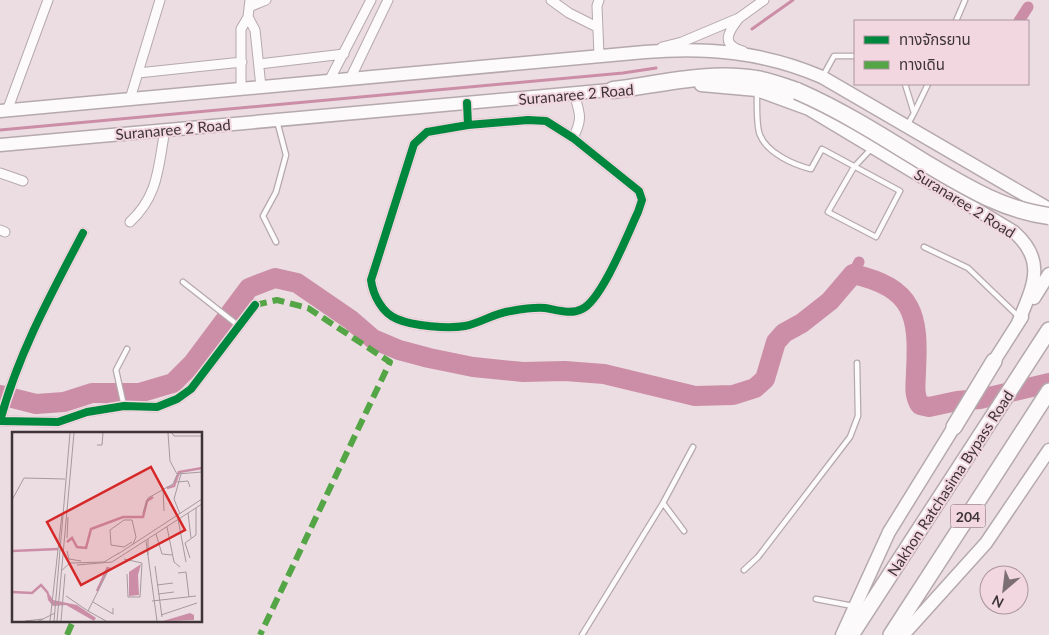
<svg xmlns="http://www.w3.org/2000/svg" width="1049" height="635" viewBox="0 0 1049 635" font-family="Lato,'Noto Sans Thai',sans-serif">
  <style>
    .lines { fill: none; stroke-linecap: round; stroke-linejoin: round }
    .stream { stroke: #cc8ea6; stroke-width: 3 }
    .canal { stroke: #cc8ea6; stroke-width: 11 }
    .river { stroke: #cc8ea6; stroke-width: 20 }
    .service-casing { stroke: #b5a9ad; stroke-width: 7 }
    .minor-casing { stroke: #b5a9ad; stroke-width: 11 }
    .secondary-casing { stroke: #b5a9ad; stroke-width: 15 }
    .trunk-casing { stroke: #b5a9ad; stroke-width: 18 }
    .motorway-casing { stroke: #b5a9ad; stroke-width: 19 }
    .service { stroke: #fcfafb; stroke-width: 4.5 }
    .minor { stroke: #fcfafb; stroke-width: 9 }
    .secondary { stroke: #fcfafb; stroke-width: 12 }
    .trunk { stroke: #fcfafb; stroke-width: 15 }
    .motorway { stroke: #fcfafb; stroke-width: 16 }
    .motorway-bridge-casing { stroke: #b5a9ad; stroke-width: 19; stroke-linecap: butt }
    .motorway-bridge { stroke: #fcfafb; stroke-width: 16 }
    .quiet { stroke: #54a545; stroke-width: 6; stroke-dasharray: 12 6; stroke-linecap: butt }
    .cycleway-casing { stroke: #f2d7e0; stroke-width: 11 }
    .cycleway { stroke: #00873e; stroke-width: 8 }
    .labels { text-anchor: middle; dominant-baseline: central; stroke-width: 4; stroke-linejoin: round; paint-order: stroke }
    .shield { fill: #f2d7e0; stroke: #74656a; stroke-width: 1 }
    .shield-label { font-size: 14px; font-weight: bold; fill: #3e3437 }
    .street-label { font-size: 15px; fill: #3e3437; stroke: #f2d7e0 }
    .inset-river { fill: none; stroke: #cc8ea6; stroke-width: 2.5 }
    .inset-road { fill: none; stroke: #a6999e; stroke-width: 1 }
    .view { fill: #d62828; fill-opacity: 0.15; stroke: #d62828; stroke-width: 2.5 }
    .inset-edge { fill: none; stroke: #3e3437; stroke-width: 2.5 }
  </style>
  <rect width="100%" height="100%" fill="#ecdde2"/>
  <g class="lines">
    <!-- stream -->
    <path class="stream" d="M 752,29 L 793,0
      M 0,130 L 623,73 L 656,68"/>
    <!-- canal -->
    <path class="canal" d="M 1019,21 L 1028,7
      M 853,274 L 859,262"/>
    <!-- river -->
    <path class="river" d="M 0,395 L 36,404 L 64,402 L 92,393 L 139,393 L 173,383 L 193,363 L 249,288 L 275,278 L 297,283 L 351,320 L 373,339 L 399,350 L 429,358 L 473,367 L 523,372 L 565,371 L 604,374 L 695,396 L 733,395 L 755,388 L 765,379 L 776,342 L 784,333 L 802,323 L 830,301 L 853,274 C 914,288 919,315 916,371 C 916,383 913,394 920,405 L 929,407 L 957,401 L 980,399 L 1049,383"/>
    <defs>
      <path id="service" d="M 956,21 L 965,0
        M 823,76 L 834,56 L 855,56
        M 905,84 L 914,113 L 908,124
        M 757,91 C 757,102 756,126 760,135 C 767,153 794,165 811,169 L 822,149 L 900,191 L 876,237 L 828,212 L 854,167 L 872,148
        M 914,113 L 928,84
        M 276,242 L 263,216 L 276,192 L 286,155 L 277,121
        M 924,247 L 968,268 L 1019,317
        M 183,282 L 239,326
        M 124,406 L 116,370 L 127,349
        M 663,503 L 684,531
        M 744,570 L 758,557 L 850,437 L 858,416 L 857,363
        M 816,599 L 853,606
        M 582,635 L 663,503 L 693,447"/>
      <path id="minor" d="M 551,0 L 569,13 L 597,27
        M 599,0 L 597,6 L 599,55
        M 249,7 L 266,0
        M 248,17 L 255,30 L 261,87
        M 739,18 L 764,0
        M 662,47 L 682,42 L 739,18 C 728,32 720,45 743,51
        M 259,64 L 344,54
        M 138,73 L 242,62
        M 350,79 L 388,0
        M 329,81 L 371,0
        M 241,89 L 241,29 L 248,17 L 250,0
        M 130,99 L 160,0
        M 467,103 L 468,125 L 427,132 L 414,144 L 371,280 C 373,295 382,313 397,319 C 413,326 448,329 465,326 C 481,323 494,313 511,311 C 522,309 535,307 545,308 C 557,310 571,315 582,309 C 602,300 628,233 638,212 L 642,200 L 639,191 L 573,138 L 546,121 L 528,120 L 468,125
        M 7,111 L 48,0
        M 573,138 C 583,118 580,114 574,94
        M 0,173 L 23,181
        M 130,222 C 159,195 158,167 165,130
        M 0,230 L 5,232
        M 0,421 L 58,422 L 87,412 L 124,406 L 157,407 L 177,399 L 191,389 L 255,305
        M 0,421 C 18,354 51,294 83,233"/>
      <path id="secondary" d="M 701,85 L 757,90 L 809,109 L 1014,232 C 1048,262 1032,288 1018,323
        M 0,111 L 645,52 C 708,47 764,52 822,77 L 1049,209
        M 0,145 L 621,89
        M 1034,298 L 1049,274
        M 994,361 L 1022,317
        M 842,635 L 889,532 L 954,427
        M 903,635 L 986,543 L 1049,450"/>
      <path id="trunk" d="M 954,427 L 994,361
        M 851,635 L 1049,330
        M 891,635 L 1049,391"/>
      <path id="motorway" d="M 613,90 C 660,84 710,71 756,79 C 771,81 784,87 797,91"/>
    </defs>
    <!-- service casing -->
    <use href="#service" class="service-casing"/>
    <!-- minor casing -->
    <use href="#minor" class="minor-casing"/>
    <!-- secondary casing -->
    <use href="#secondary" class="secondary-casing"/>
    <!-- trunk casing -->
    <use href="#trunk" class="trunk-casing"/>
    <!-- motorway casing -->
    <use href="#motorway" class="motorway-casing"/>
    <!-- service -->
    <use href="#service" class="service"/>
    <!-- minor -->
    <use href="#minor" class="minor"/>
    <!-- secondary -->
    <use href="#secondary" class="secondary"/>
    <!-- trunk -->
    <use href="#trunk" class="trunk"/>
    <!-- motorway -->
    <use href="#motorway" class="motorway"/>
    <defs>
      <path id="motorway-bridge" d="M 797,91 C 843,111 885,138 927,164 C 966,187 1003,210 1049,216"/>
    </defs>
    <!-- motorway-bridge casing -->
    <use href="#motorway-bridge" class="motorway-bridge-casing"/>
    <!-- motorway-bridge -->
    <use href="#motorway-bridge" class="motorway-bridge"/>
    <!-- quiet -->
    <path class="quiet" d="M 255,305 L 277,300 L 308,308 L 390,362 L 260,635
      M 67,635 L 73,621"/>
    <defs>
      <path id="cycleway" d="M 467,103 L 468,125 L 427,132 L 414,144 L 371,280 C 373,295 382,313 397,319 C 413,326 448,329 465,326 C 481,323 494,313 511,311 C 522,309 535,307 545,308 C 557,310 571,315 582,309 C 602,300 628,233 638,212 L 642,200 L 639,191 L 573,138 L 546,121 L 528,120 L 468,125
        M 0,421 L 58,422 L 87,412 L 124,406 L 157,407 L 177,399 L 191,389 L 255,305
        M 0,421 C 18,354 51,294 83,233"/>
    </defs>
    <!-- cycleway casing -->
    <use href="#cycleway" class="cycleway-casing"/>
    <!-- cycleway -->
    <use href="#cycleway" class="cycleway"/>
  </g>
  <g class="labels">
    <!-- shield labels -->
    <rect class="shield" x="950.5" y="504.5" width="35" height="23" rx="4"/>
    <g class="shield-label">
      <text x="968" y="516">204</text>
    </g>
    <!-- street labels -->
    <g class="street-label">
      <text transform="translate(576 94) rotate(-5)">Suranaree 2 Road</text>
      <text transform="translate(173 129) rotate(-5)">Suranaree 2 Road</text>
      <text transform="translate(965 203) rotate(32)">Suranaree 2 Road</text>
      <text transform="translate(950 483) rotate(-57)">Nakhon Ratchasima Bypass Road</text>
    </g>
  </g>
  <!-- overview -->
  <g transform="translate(12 432)">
    <rect width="190" height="190" fill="#ecdde2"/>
    <path d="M 129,132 L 126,143 L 127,163 L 117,164 L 117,140 ZM 34,157 L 41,168 L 65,173 L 84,186 L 82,189 L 54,173 L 41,174 L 36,168 ZM 178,181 L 182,183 L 182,188 L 151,189 Z" fill="#cc8ea6"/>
    <path class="inset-river" d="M 155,56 L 162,54 L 167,40 L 190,36M 55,110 L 60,106 L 65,115 L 74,116 L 79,97 L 111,85 L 131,85 L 135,69 L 141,65M 0,119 L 46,117M 85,159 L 96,135M 0,160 L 20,161 L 29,153 L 36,161"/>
    <path class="inset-road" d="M 156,1 L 158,29 L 165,42 L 190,40M 160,1 L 162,4 L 190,4M 85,13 L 90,13 L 91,1M 165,50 L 176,49 L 178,55M 151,56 L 152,79M 0,68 L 12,46 L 53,47M 131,81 L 136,66 L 161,52 L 165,43M 176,81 L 179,106M 168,82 L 162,67 L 169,42M 166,87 L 174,130M 155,95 L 162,130 L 168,135M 144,102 L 150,122 L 160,123M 55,106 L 56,85M 136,107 L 136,123M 134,109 L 145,189M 120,110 L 112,115 L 99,113 L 98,98 L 112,88 L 120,88 L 124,105 L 121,112M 55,119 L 57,127 L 69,129M 106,122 L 190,67M 178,126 L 173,111 L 184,103 L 184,76M 112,127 L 130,131 L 128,165 L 116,165 L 115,142M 65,133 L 100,130 L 190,72M 143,134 L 150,185M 49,139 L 58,131 L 92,130 L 107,121M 166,141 L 174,140 L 177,165M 145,153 L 161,151M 146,162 L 162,160M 54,164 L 76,179 L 98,135M 140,169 L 184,164M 81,170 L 101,182 L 101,176M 76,179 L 94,189M 149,183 L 185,171M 13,189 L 31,187M 27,189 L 43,181M 38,189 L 50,82M 42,189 L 58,1M 45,189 L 62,1M 49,189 L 53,142"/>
    <path class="view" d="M 139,35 L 173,98 L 69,153 L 35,90 Z"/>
    <rect width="190" height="190" class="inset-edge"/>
  </g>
  <!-- legend -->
  <rect x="854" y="20" width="175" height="65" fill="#f2d7e0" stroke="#aa969c"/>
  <rect x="864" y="36" width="25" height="8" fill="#00873e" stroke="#aa969c"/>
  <text x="899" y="45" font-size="15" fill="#3e3437">ทางจักรยาน</text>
  <rect x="864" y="61" width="25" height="8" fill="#54a545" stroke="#aa969c"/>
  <text x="899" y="70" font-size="15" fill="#3e3437">ทางเดิน</text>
  <!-- north arrow -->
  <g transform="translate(1004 590) rotate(208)"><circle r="24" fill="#f2d7e0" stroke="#aa969c"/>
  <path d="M0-4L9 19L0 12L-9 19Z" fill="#7b6f73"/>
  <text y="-8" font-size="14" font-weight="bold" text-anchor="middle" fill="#3e3437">N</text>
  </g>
</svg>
